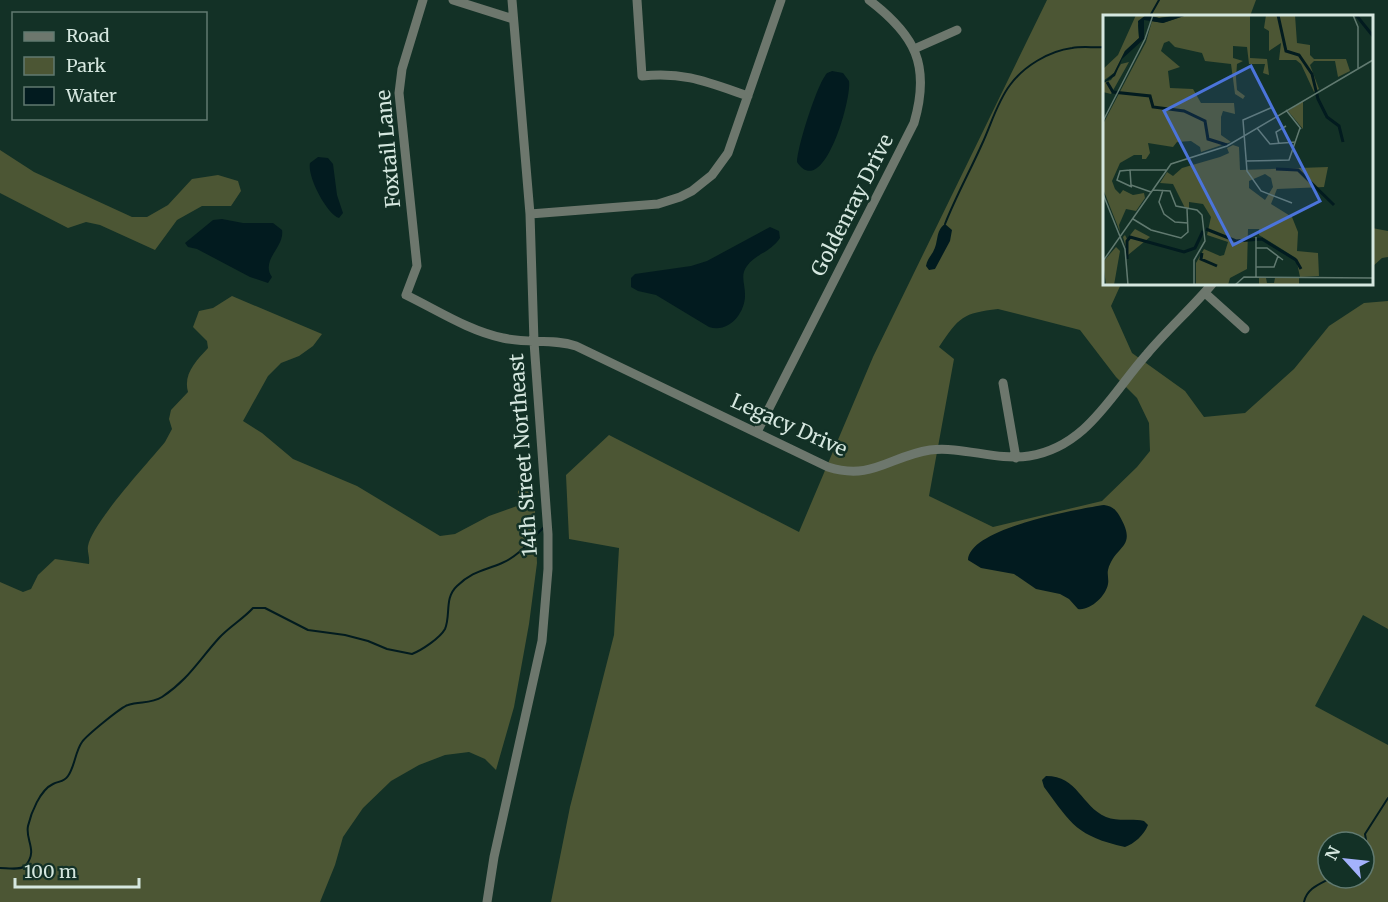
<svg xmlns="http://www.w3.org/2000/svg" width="1388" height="902" font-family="Merriweather,serif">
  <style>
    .green { fill: #4c5634; fill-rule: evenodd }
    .water { fill: #021b1f }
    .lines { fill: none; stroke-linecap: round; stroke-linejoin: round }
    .stream { stroke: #021b1f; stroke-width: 2 }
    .minor { stroke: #6d776d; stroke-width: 9 }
    .labels { text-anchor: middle; stroke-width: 5; stroke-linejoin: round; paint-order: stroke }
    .street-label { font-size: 20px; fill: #d5e7df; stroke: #133126 }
    .inset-river { fill: none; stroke: #021b1f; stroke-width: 3 }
    .inset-road { fill: none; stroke: #617a70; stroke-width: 1.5 }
    .view { fill: #4b74da; fill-opacity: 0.15; stroke: #4b74da; stroke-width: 3 }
    .inset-edge { fill: none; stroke: #d5e7df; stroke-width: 3 }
  </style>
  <rect width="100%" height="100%" fill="#133126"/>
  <!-- green -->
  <path class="green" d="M1047,0H1256L1250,16H1104V284H1121L1111,306L1132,353L1185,391L1204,417L1245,413L1294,369L1329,326L1364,303L1388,301V629L1363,615L1315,706L1388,745V902H551L570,807L614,635L619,548L569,539L566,475L609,435L799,532L873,357ZM998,309L1080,330L1116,377L1137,398L1149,423L1150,451L1137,467L1102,501L993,527L929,496L954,359L939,347C959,317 963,313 998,309ZM1328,842H1364V878H1328Z
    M0,150L34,172L132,217H147L168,205L192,179L218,175L238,181L241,191L231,206H202L177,220L155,250L100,225L86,222L68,228L0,193Z
    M1372,228L1388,231V257L1382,258L1372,267Z
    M232,296L322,334L313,346L299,356L281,363L268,376L243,421L262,433L293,459L357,486L440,536L455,534L489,516L517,506L518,491L523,487L534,488L537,563L529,624L514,707L496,770L485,759L469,752L445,755L419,765L391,781L363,808L343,837L335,865L320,902H0V582L23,592L31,589L38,575L55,559L89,564C90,557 87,552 88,546C92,523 148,463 165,442L172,429L169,419L171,410L188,392C183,374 196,361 208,348L207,341L193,327L199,311L213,308Z"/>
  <!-- water -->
  <path class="water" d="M832,71L843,73L849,81C852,99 823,201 797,162C797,148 816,88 825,76C827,72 828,73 832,71Z
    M318,157L328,158L333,164L337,195L343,213L339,218C326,213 307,176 310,163Z
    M222,219L243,223H273L282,230C285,247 260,260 272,277L268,283L250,277L197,249L188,247L185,243L213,220Z
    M945,224L952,230L950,241L935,269L929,270L926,266C927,260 930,257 933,252C939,242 935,231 945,224Z
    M770,227L779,231L780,238C770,253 755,254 747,266C740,275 745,284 745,294C746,312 729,334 709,327L656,295L638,291L631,287V278L635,274L691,266L707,261Z
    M1104,505C1112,506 1115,509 1119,515C1139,549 1115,544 1108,570C1107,575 1109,579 1108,584C1106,596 1090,611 1078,609L1069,599L1060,594L1036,589L1014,574L981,568L968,560C969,528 1078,509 1104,505Z
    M1046,776C1078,776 1081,806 1106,817C1118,822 1132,818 1144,821L1148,825C1144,835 1134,844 1125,847C1077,836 1072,825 1044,787L1042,780Z"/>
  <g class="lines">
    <!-- stream -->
    <path class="stream" d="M1150,16L1159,0
      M945,224C956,196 970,171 982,144C991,125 997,102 1010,85C1024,66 1049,51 1072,48C1083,46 1094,48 1104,47
      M1364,853L1367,846L1365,834L1388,798
      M0,868C7,868 21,871 26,865C38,850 25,840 28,826C31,813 40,790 53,784C59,781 64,782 68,776C75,766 75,752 82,742C86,736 121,707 128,705C140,701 151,704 162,697C188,680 199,660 219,638C229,627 243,619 253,608H265L308,630L345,635L368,641L387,649L412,654C422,650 440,638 445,629C451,615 444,598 457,586C473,571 483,571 502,563C519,556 530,541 543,528
      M1304,902C1307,888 1320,884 1331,878"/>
    <!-- minor -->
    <path class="minor" d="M423,0L402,69L399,93L417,266L406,295C437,310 469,331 503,338C528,344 552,338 576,346L828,467C872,481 890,456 930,450C963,446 996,461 1029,456C1087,447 1112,393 1147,354C1168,329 1192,308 1212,284
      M453,0L513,19
      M637,0L642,76C684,71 710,83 748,96
      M914,49L957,30
      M530,214L658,204L680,197L692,191L712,175L728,153L781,0
      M1205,293L1245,329
      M1003,383L1016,458
      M757,432L914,123C931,65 915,35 869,0
      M487,902L494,857L542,641L548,569V534L534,342L530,214L512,0"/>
  </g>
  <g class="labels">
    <!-- street labels -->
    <g class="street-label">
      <text transform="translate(388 149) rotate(-95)" y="7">Foxtail Lane</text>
      <text transform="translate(852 205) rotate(-63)" y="7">Goldenray Drive</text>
      <text transform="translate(789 425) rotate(24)" y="7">Legacy Drive</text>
      <text transform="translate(523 455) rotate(-94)" y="7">14th Street Northeast</text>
    </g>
  </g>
  <!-- overview -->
  <g transform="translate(1103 15)">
    <rect width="270" height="270" fill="#133126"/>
    <path d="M33,0H73L56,3L43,0L35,10L36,23L22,36L11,58L0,66V54L15,40ZM84,0H147V43L164,44L166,60L160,58L162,49H146L144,32L130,31V43L140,46L134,49L133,63L134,75L142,81L140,84L132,79L128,49L102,46L99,38L72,32L66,26L61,28L58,36L77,52L65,56L67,73L90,74L98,88H131L132,99L120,96L118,102V120L128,127L98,137L97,132L88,126L74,127L70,132L45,128L47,138L43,144H39V140H31L17,148L9,166L12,174L17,179L20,175L30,180L41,178L42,183L33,196L23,194L16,210L17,217L0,174V109L43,27L49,6L60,8ZM163,0H192L194,28L207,30V40L211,44H243L247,56L235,62L232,46H211L207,50L216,74L211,77L198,49L193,45H176L178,28L166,36V16L161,13ZM26,47L8,79L0,77V68L8,65L18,49ZM200,86V114L185,96ZM130,130L136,132L137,155L225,152L221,172L174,174L168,189L189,202L195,217L194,236L215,238L216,261L197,262L193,243L156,220V214H145L144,254L127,263L125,270H93V248L101,234L117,241L121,240L125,227L104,220L108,202L100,189L86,187V193H82L70,169L57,168L64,157L70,161L79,153L117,142L126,138L124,133ZM162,159L168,163L170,172L162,185L146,173V166ZM32,214L47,222L25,240L20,222L22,220L24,224ZM13,232L17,236L11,270H3L0,247ZM196,262V270H156V263H163L164,268H171L172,263Z" fill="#4c5634" fill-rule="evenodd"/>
    <path d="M43,0L56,3L84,0L60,8L41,5V24L19,44L12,61L0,68L11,58L22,36L36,23L35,6Z" fill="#021b1f"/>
    <path class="inset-river" d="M175,0L183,36L196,40L209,59L215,84L224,102L236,111L240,127M253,0L270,21M4,67L10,77L47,81L50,92L81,96L102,106L105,124L124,130M173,154L195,155L231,190M103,214L133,226L159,224L193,245L198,254M99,238L98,244L114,251M24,244V226L27,222L81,237L92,233L100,216"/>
    <path class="inset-road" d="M250,0L255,12V53M170,92L140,105L144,156L158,176L189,188M183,95L198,114M0,106L42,24L50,0M154,113L167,129L193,127M176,129L173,117L183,111M144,146L186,145L197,113M27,155L17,156L14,165L29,172M50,175L67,176L73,191L94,195L99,200L102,226L91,245V270M60,175L56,187L61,199L72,207L85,208M48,177L28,170L27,155H63M0,179L22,234L25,270M30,204L48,215L78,223L85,217L84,194M153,222V262M153,233H164L180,245M0,246L68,149L124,131L270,45M153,252H171L175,241M132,270L141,262L270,263"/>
    <path class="view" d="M148,51L217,186L130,230L61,96Z"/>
    <rect width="270" height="270" class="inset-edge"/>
  </g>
  <!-- legend -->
  <rect x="12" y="12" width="195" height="108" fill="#133126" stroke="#617a70" stroke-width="1.5"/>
  <rect x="24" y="32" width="30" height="9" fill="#6d776d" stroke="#617a70" stroke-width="1.5"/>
  <text x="66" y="42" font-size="18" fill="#d5e7df">Road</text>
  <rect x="24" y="57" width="30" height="18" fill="#4c5634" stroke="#617a70" stroke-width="1.5"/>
  <text x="66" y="72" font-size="18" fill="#d5e7df">Park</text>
  <rect x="24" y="87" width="30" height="18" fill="#021b1f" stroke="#617a70" stroke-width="1.5"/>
  <text x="66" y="102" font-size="18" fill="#d5e7df">Water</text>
  <!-- north arrow -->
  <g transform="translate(1346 860) rotate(297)"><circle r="28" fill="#133126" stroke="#617a70" stroke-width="1.5"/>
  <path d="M0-4.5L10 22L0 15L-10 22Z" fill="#a4b2fc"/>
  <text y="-9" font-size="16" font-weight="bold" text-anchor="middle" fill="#d5e7df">N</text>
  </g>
  <!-- scale -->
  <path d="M15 878v9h124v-9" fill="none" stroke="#d5e7df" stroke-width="3"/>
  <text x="24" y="878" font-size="18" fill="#d5e7df" stroke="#133126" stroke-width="4.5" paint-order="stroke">100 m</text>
</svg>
